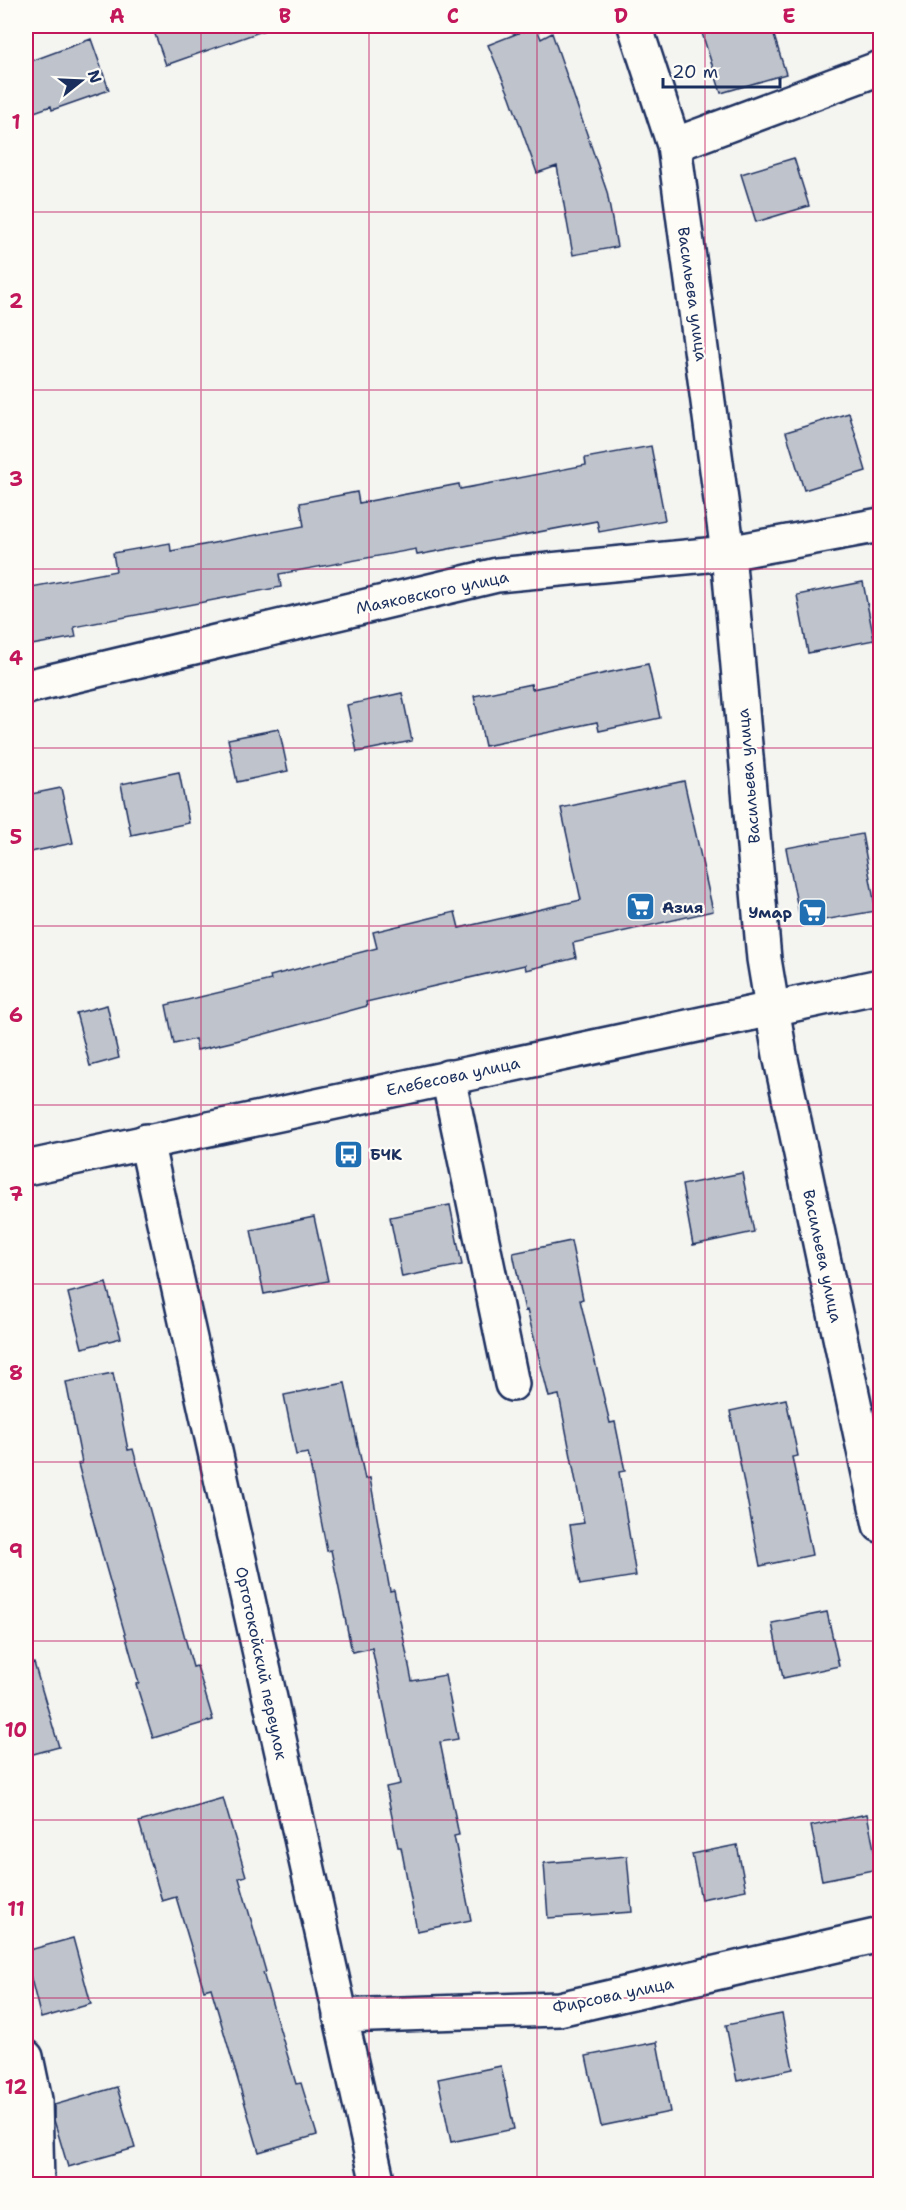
<svg xmlns="http://www.w3.org/2000/svg" width="906" height="2210" font-family="'Shantell Sans',sans-serif">
  <style>
    .building { fill: #bfc3cc; stroke: #1b2f5e; stroke-width: 1.5 }
    .lines { fill: none; stroke-linecap: round; stroke-linejoin: round }
    .street-casing { stroke: #1b2f5e; stroke-width: 38 }
    .primary-casing { stroke: #1b2f5e; stroke-width: 38 }
    .street { stroke: #fdfcf7; stroke-width: 33 }
    .primary { stroke: #fdfcf7; stroke-width: 33 }
    .grid { fill: none; stroke: #c2185b; stroke-width: 1.5; stroke-opacity: 0.55 }
    .labels { text-anchor: middle; stroke-width: 4.5; stroke-linejoin: round; paint-order: stroke }
    .street-label { font-size: 16px; fill: #1b2f5e; stroke: #fdfcf7 }
    .poi-label { font-size: 16px; font-weight: bold; fill: #1b2f5e; stroke: #fdfcf7; text-anchor: start }
    .neatline { fill: none; stroke: #c2185b; stroke-width: 2 }
    .grid-label { font-size: 20px; text-anchor: middle; font-weight: bold; fill: #c2185b }
  </style>
  <rect width="100%" height="100%" fill="#f4f4f1"/>
  <filter id="ink" filterUnits="userSpaceOnUse"><feTurbulence type="fractalNoise" baseFrequency=".0167" numOctaves="2"/><feDisplacementMap in="SourceGraphic" scale="12" xChannelSelector="R" yChannelSelector="G"/><feConvolveMatrix kernelMatrix="1 2 1 2 8 2 1 2 1" color-interpolation-filters="sRGB"/></filter>
  <g filter="url(#ink)">
    <!-- building -->
    <path class="building" d="M152,26H264L265,30L166,65Z
      M536,26L541,39L552,33L607,192L617,247L573,255L557,166L537,173L510,97L488,45Z
      M726,26H771L786,74L721,93L702,33Z
      M91,39L109,90L52,110L51,106L26,115V63Z
      M794,158L809,206L756,222L741,174Z
      M849,413L866,471L804,490L786,432Z
      M651,446L665,520L599,532L597,521L417,555L416,549L279,574L281,587L74,627L76,637L26,646V588L116,571L113,553L170,543L171,551L304,526L300,503L357,492L359,503L459,484L460,489L586,465L585,458Z
      M863,582L874,640L808,653L797,595Z
      M648,664L660,718L599,731L597,722L485,746L474,696L531,684L532,689Z
      M402,693L412,741L357,752L347,705Z
      M279,729L288,771L237,782L228,739Z
      M179,772L189,823L131,835L121,784Z
      M684,781L713,911L573,943L576,958L526,970L525,965L366,1002L367,1006L261,1035L197,1050L195,1039L174,1044L166,1005L271,980L270,976L377,948L373,932L455,912L459,928L581,900L561,808Z
      M61,788L73,843L26,853V795Z
      M862,834L876,911L801,924L786,848Z
      M107,1005L119,1058L90,1066L76,1013Z
      M742,1173L754,1232L693,1245L682,1185Z
      M450,1205L462,1265L402,1277L390,1217Z
      M314,1217L328,1281L264,1294L251,1230Z
      M571,1241L583,1299L580,1300L610,1423L615,1422L625,1471L619,1472L636,1576L580,1585L570,1525L584,1523L559,1395L549,1397L527,1310L525,1311L513,1253Z
      M106,1283L121,1338L82,1348L68,1293Z
      M113,1373L128,1450L133,1449L193,1667L197,1666L213,1720L153,1738L136,1684L139,1683L103,1557L78,1464L82,1463L66,1382Z
      M345,1383L365,1479L370,1478L390,1591L394,1590L412,1681L445,1675L458,1739L440,1742L459,1835L454,1836L471,1920L417,1931L401,1847H398L386,1787L400,1784L372,1648L352,1652L331,1550L327,1551L308,1453L296,1455L284,1395Z
      M786,1399L798,1456L792,1457L812,1555L760,1566L730,1411Z
      M827,1612L839,1666L783,1678L772,1623Z
      M34,1663L59,1747L26,1756V1664Z
      M223,1798L246,1876L239,1878L266,1972L263,1973L296,2084L301,2083L317,2135L259,2152L211,1988L204,1990L176,1897L162,1901L139,1822Z
      M867,1814L878,1869L822,1880L811,1826Z
      M737,1845L746,1890L701,1899L692,1854Z
      M627,1856L632,1912L548,1918L544,1863Z
      M73,1938L91,2004L41,2018L26,1959V1951Z
      M782,2014L793,2069L737,2081L726,2025Z
      M657,2042L670,2112L601,2126L586,2056Z
      M501,2066L514,2129L451,2142L438,2079Z
      M117,2087L135,2148L68,2167L54,2120V2105Z"/>
    <g class="lines">
      <defs>
        <path id="street" d="M635,26L674,145L728,553L764,959L780,1055L880,1525
          M674,145L880,68
          M26,687L497,575L728,553L880,525
          M448,1077L512,1384
          M146,1141L378,2184
          M340,2016L559,2009L880,1935
          M26,2057L35,2100L37,2184"/>
        <path id="primary" d="M26,1168L880,986"/>
      </defs>
      <!-- street casing -->
      <use href="#street" class="street-casing"/>
      <!-- primary casing -->
      <use href="#primary" class="primary-casing"/>
      <!-- street -->
      <use href="#street" class="street"/>
      <!-- primary -->
      <use href="#primary" class="primary"/>
    </g>
  </g>
  <!-- grid -->
  <path class="grid" d="M201,26V2184M369,26V2184M537,26V2184M705,26V2184M26,212H880M26,390H880M26,569H880M26,748H880M26,926H880M26,1105H880M26,1284H880M26,1462H880M26,1641H880M26,1820H880M26,1998H880"/>
  <!-- icons -->
  <defs>
    <symbol id="supermarket-square" viewBox="-11 -11 22 22"><rect x="-9" y="-9" width="18" height="18" rx="4" fill="#1f6fb2" stroke="#fdfcf7"/><path d="M-6-5.5h2.5l.6 2H6L4.5 2H-2.5L-4.4-4H-6ZM-1.5 3.2a1.3 1.3 0 1 0 .1 0ZM3 3.2a1.3 1.3 0 1 0 .1 0Z" fill="#fff"/></symbol>
    <symbol id="bus-square" viewBox="-11 -11 22 22"><rect x="-9" y="-9" width="18" height="18" rx="4" fill="#1f6fb2" stroke="#fdfcf7"/><path d="M-5-6H5V4H4V6H2V4H-2V6H-4V4H-5ZM-3.5-4V0h7V-4ZM-3.5 1.2v1.5H-2V1.2ZM2 1.2v1.5H3.5V1.2Z" fill="#fff"/></symbol>
  </defs>
  <g fill-rule="evenodd">
    <use href="#supermarket-square" x="624" y="890" width="33" height="33"/>
    <use href="#supermarket-square" x="796" y="896" width="33" height="33"/>
    <use href="#bus-square" x="332" y="1138" width="33" height="33"/>
  </g>
  <g class="labels">
    <!-- street labels -->
    <g class="street-label">
      <text transform="translate(693 294) rotate(82)" y="6">Васильева улица</text>
      <text transform="translate(432 592) rotate(-12)" y="6">Маяковского улица</text>
      <text transform="translate(748 776) rotate(-95)" y="6">Васильева улица</text>
      <text transform="translate(453 1076) rotate(-12)" y="6">Елебесова улица</text>
      <text transform="translate(823 1256) rotate(78)" y="6">Васильева улица</text>
      <text transform="translate(262 1663) rotate(78)" y="6">Ортотокойский переулок</text>
      <text transform="translate(613 1995) rotate(-12)" y="6">Фирсова улица</text>
    </g>
    <!-- poi labels -->
    <g class="poi-label">
      <text x="662" y="913">Азия</text>
      <text x="792" y="918" text-anchor="end">Умар</text>
      <text x="370" y="1160">БЧК</text>
    </g>
  </g>
  <!-- margin -->
  <rect width="906" height="2210" fill="none" stroke="#fdfcf7" stroke-width="66"/>
  <!-- north arrow -->
  <g transform="translate(81 81) rotate(72)" stroke="#fdfcf7" stroke-width="4.5" paint-order="stroke">
  <path d="M0-4.5L10 22L0 15L-10 22Z" fill="#1b2f5e"/>
  <text y="-9" font-size="16" font-weight="bold" text-anchor="middle" fill="#1b2f5e">N</text>
  </g>
  <!-- scale -->
  <path d="M663 78v9h117v-9" fill="none" stroke="#1b2f5e" stroke-width="3"/>
  <text x="672" y="78" font-size="18" fill="#1b2f5e" stroke="#fdfcf7" stroke-width="4.5" paint-order="stroke">20 m</text>
  <rect x="33" y="33" width="840" height="2144" class="neatline"/>
  <g class="grid-label">
    <text x="117" y="23">A</text>
    <text x="285" y="23">B</text>
    <text x="453" y="23">C</text>
    <text x="621" y="23">D</text>
    <text x="789" y="23">E</text>
    <text x="16" y="129">1</text>
    <text x="16" y="308">2</text>
    <text x="16" y="486">3</text>
    <text x="16" y="665">4</text>
    <text x="16" y="844">5</text>
    <text x="16" y="1022">6</text>
    <text x="16" y="1201">7</text>
    <text x="16" y="1380">8</text>
    <text x="16" y="1558">9</text>
    <text x="16" y="1737">10</text>
    <text x="16" y="1916">11</text>
    <text x="16" y="2094">12</text>
  </g>
</svg>
